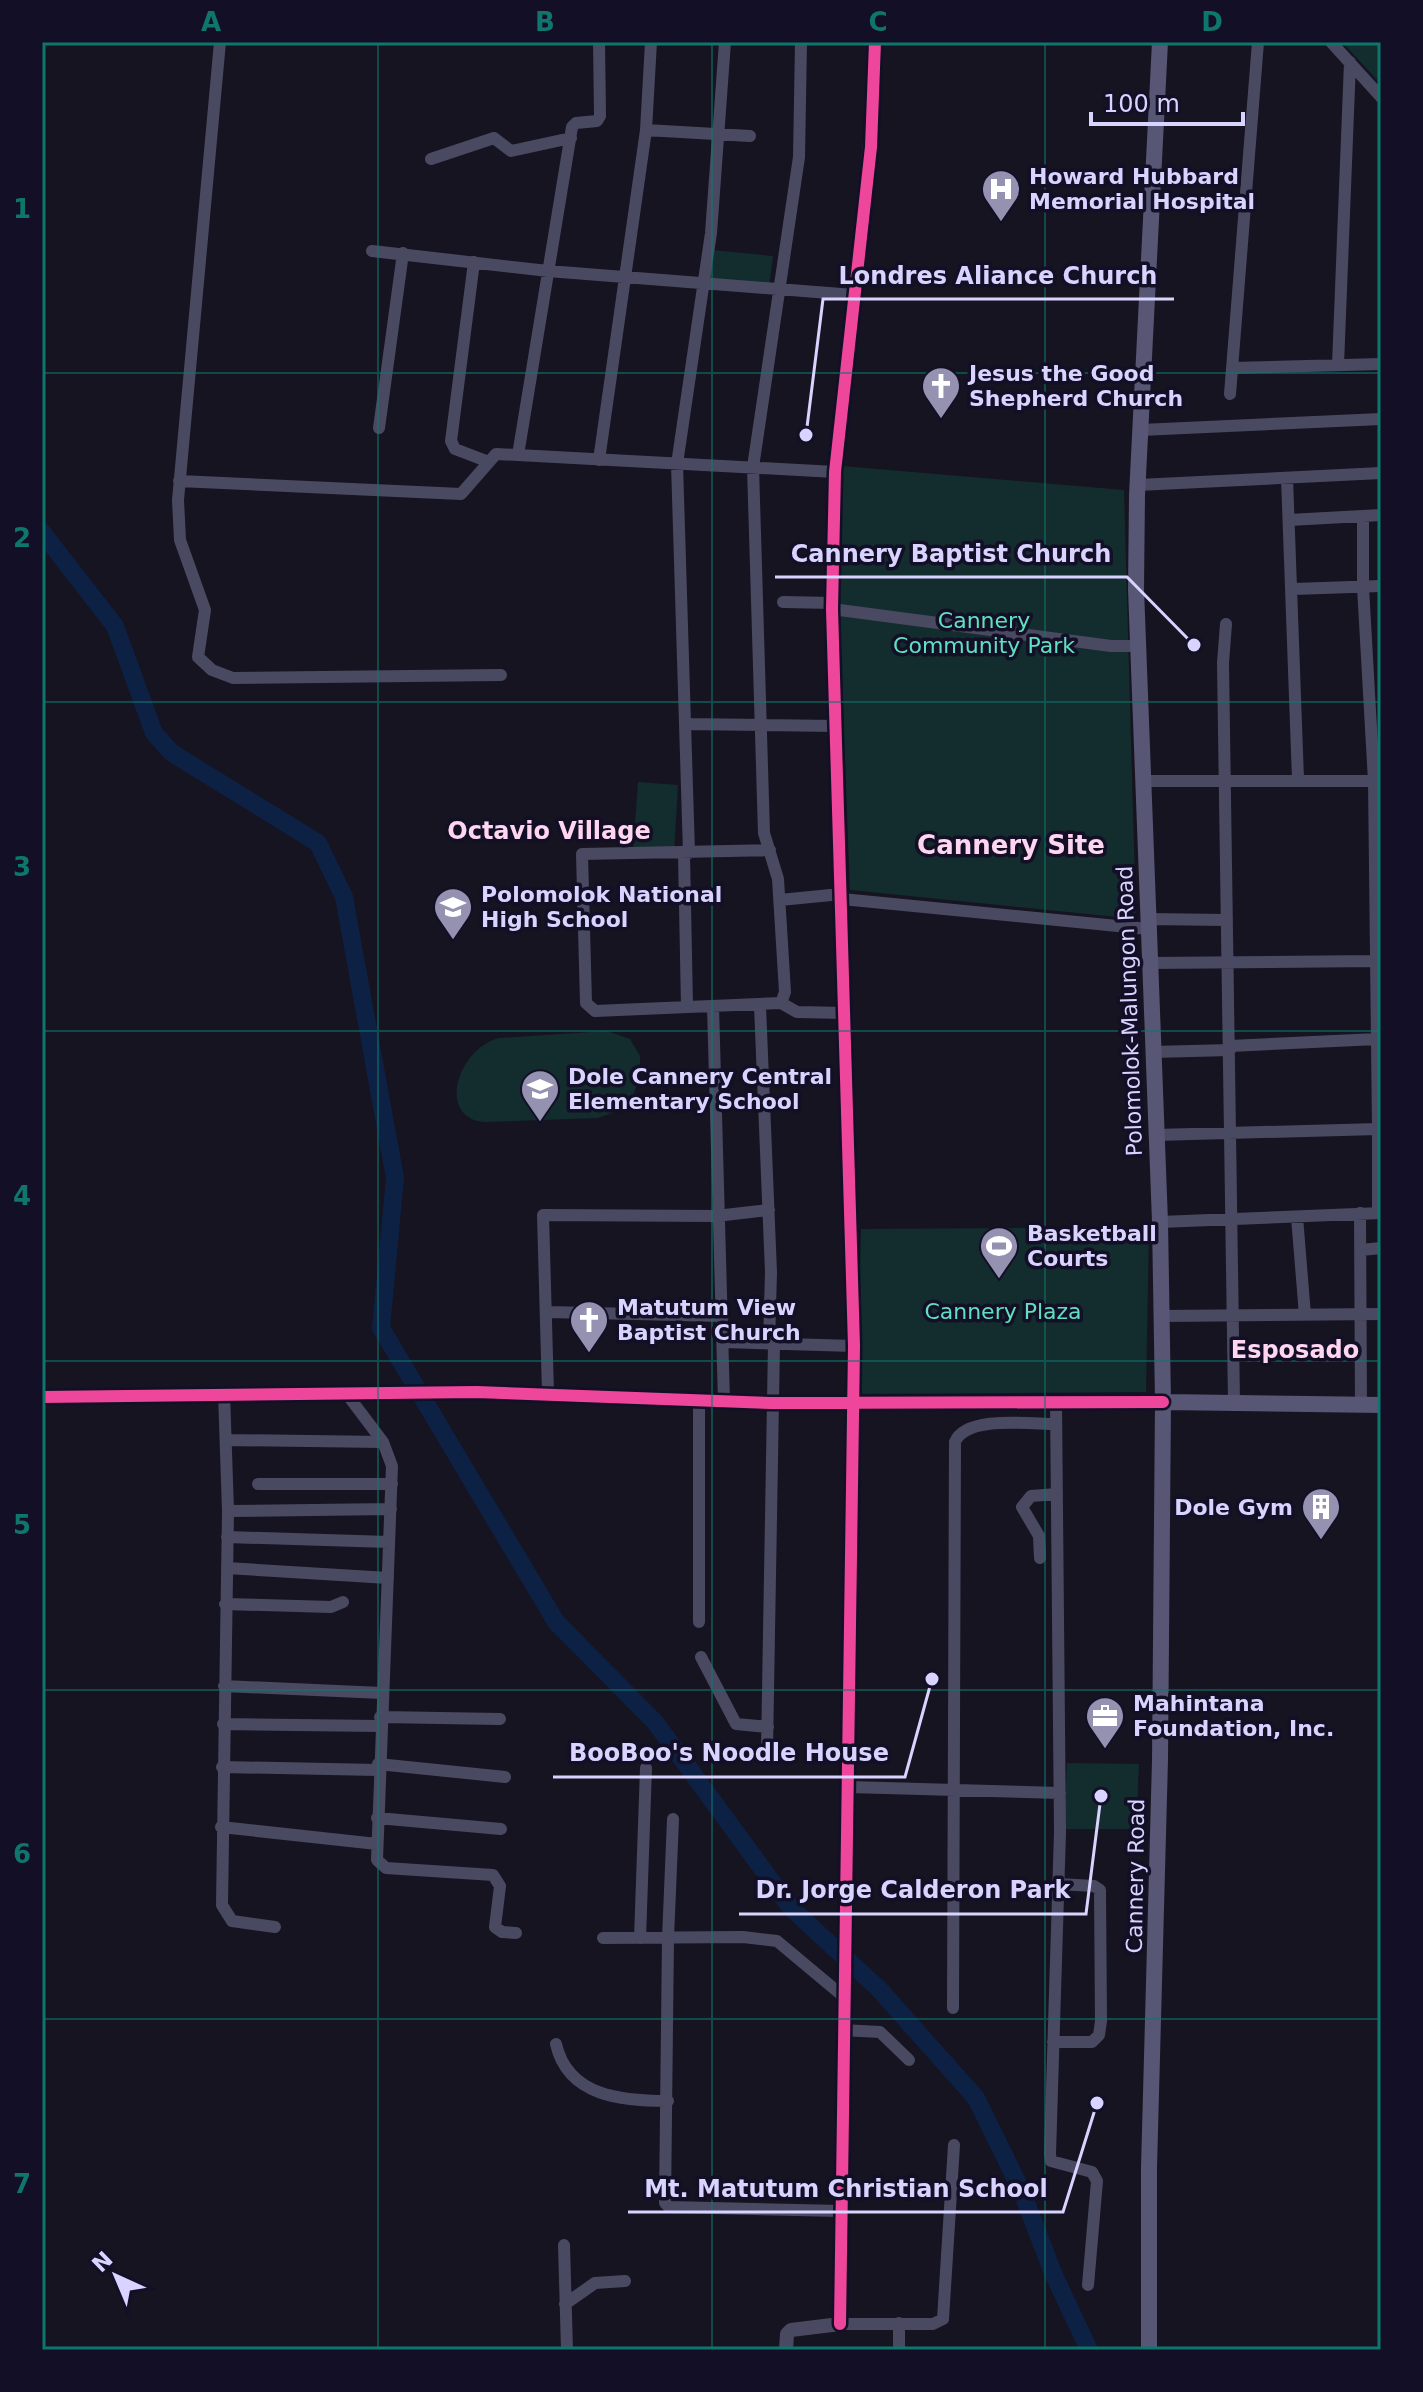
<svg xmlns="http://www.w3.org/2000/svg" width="1423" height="2392" font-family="'DejaVu Sans',sans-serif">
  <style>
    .green { fill: #132c2d }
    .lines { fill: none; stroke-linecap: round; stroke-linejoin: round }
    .river { stroke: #0d2144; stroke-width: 18 }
    .minor { stroke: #4a4962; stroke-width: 12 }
    .tertiary { stroke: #4a4962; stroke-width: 14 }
    .secondary { stroke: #575674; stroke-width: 16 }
    .cycleway-casing { stroke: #130f26; stroke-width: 17 }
    .cycleway { stroke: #ed469a; stroke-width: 12 }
    .grid { fill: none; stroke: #0f766e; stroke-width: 2; stroke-opacity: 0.55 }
    .labels { text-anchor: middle; stroke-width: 7; stroke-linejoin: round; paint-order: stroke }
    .poi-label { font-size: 22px; font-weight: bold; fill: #d9d4ff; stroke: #130f26; text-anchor: start }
    .park-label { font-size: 22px; fill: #5fe0c0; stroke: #130f26 }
    .street-label { font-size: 22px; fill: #d9d4ff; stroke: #130f26 }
    .neighbourhood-label { font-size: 24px; font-weight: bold; fill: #ffd6f0; stroke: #130f26 }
    .quarter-label { font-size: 26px; font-weight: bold; fill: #ffd6f0; stroke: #130f26 }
    .leader { fill: none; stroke: #d9d4ff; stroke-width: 3 }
    .callout-dot { fill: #d9d4ff; stroke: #130f26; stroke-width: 3 }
    .callout-label { font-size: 24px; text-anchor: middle; font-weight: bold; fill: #d9d4ff; stroke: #130f26; stroke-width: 7; stroke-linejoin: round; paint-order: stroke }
    .neatline { fill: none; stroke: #0f766e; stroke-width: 3 }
    .grid-label { font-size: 26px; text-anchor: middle; font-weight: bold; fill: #0f766e }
  </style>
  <rect width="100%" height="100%" fill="#161421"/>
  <!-- green -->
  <path class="green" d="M1342,42H1381V84Z
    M712,250L773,256L769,287L708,279Z
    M842,466L1124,490L1136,919L850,890L839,604Z
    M638,782L678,785L674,853L633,852Z
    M607,1031L630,1039L640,1056V1075L632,1099L620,1110L598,1118L486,1122C437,1120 455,1050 499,1038Z
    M1149,1227L1146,1392L857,1394L861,1229Z
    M1067,1763L1139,1764L1136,1829H1064Z"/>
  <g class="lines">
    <!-- river -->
    <path class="river" d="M42,532L115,626L154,733L172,753L318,843L344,897L395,1178L381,1328L556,1622L655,1722L791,1908L879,1989L976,2098L1022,2192L1053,2273L1089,2350"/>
    <!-- minor -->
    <path class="minor" d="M220,42L178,500L180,540L205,610L198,657L212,670L233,678L501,675
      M599,42L600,116L597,121L576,123L572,127L518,455L835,472
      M1331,42L1381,97
      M646,130L750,136
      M431,159L494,138L511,151L571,138
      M372,251L548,271L854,295
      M474,262L451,441L455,449L489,462
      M1338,365L1350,62
      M1232,368L1381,364
      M1230,394L1258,42
      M379,428L403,253
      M1141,430L1381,419
      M599,460L646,130L651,42
      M1287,478L1298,779
      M179,481L461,494L496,454L518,455
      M1138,485L1381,473
      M1289,520L1381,515
      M1293,589L1381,586
      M783,602L833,603
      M832,609L1111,646H1137
      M1226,624L1223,663L1234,1402
      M686,724L836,726
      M1142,781H1379
      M770,850L582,854L586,1003L595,1011L781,1003
      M689,853L677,464L711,233L725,42
      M684,854L687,1007
      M842,899L1148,929
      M780,900L841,894
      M1148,919L1227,920
      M1149,963L1375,961
      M781,1003L785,992L778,879L764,833L753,467L799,157L801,42
      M781,1003L797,1012L845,1013
      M713,1006L724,1402
      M760,1006L771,1272L769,1343
      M1230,1046L1377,1039
      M1153,1052L1230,1050
      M1156,1135L1378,1129L1374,781L1363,587V516
      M1360,1213L1361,1405
      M1378,1213V1129
      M1297,1217L1305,1315
      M1160,1222L1381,1213
      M1361,1250L1381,1248
      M547,1312L723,1316
      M1162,1316L1381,1314
      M724,1342L854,1346
      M224,1393L228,1511L222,1905L232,1921L275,1927
      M346,1393L383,1442L392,1466L377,1860L386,1868L493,1875L500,1886L495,1927L502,1932L516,1933
      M548,1393L543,1215L716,1216L769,1210
      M699,1402V1622
      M853,1403C856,1138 833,873 832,609C832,418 868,232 875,42
      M1056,1403L1060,1832L1050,2154L1051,2161L1092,2172L1097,2181L1088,2285
      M226,1440L383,1442
      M258,1484H392
      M228,1511L391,1509
      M227,1537L389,1542
      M1040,1558L1039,1536L1022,1507L1031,1496L1057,1494
      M227,1568L388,1578
      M225,1604L331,1607L343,1602
      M701,1657L736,1724L768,1727
      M224,1686L382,1693
      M380,1717L500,1719
      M223,1724L380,1726
      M767,1749L774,1343
      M378,1764L505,1777
      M222,1767L378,1770
      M849,1787L1060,1793
      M377,1818L501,1829
      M673,1819L668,1938L665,2203L669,2207L841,2211
      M221,1827L377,1844
      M603,1938L743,1937L777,1941L844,1997
      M640,1938L646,1768
      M953,2008L955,1442C966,1415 1031,1424 1056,1424
      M842,2030L880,2032L909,2060
      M1053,2042H1092L1099,2035L1101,2021L1100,1890L1094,1886L1058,1884
      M556,2044C568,2097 623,2101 668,2101
      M564,2245L567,2350
      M565,2304L595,2283L625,2281
      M899,2323V2350
      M840,2324H933L943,2319L954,2145"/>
    <!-- tertiary -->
    <path class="tertiary" d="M42,1397L477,1392L771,1403L1163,1402
      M786,2350L787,2334L791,2330L840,2324L853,1403"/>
    <!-- secondary -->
    <path class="secondary" d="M1163,1402L1381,1405
      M1149,2350V2168L1160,1760L1163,1402L1160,1222L1136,589L1137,495L1160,42"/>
    <defs>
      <path id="cycleway" d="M42,1397L477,1392L771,1403L1163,1402
        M840,2324L854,1346L832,609L835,472L871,147L875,42"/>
    </defs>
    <!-- cycleway casing -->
    <use href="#cycleway" class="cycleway-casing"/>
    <!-- cycleway -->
    <use href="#cycleway" class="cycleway"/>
  </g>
  <!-- grid -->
  <path class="grid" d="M378,42V2350M712,42V2350M1045,42V2350M42,373H1381M42,702H1381M42,1031H1381M42,1361H1381M42,1690H1381M42,2019H1381"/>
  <!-- icons -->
  <defs>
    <symbol id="hospital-pin" viewBox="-11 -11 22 30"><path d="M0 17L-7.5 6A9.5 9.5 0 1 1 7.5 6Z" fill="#9591b1" stroke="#130f26"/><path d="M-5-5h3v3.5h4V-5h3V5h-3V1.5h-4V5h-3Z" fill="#fff"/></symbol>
    <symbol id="church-pin" viewBox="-11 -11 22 30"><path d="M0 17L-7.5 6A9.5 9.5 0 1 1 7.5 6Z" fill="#9591b1" stroke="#130f26"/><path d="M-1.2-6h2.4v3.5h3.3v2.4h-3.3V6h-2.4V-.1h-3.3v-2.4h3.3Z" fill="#fff"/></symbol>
    <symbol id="school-pin" viewBox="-11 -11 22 30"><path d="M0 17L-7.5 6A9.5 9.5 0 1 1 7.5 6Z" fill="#9591b1" stroke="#130f26"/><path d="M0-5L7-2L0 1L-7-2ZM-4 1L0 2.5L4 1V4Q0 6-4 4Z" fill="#fff"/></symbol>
    <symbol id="stadium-pin" viewBox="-11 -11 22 30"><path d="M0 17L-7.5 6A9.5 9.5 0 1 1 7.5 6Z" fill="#9591b1" stroke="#130f26"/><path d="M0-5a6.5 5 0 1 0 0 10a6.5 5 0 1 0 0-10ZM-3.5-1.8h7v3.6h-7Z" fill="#fff"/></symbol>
    <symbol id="building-pin" viewBox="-11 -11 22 30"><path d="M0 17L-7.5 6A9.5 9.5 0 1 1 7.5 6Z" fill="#9591b1" stroke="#130f26"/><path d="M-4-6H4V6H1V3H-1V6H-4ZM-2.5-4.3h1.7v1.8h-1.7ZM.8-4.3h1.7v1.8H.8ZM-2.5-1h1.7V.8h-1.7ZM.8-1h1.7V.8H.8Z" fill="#fff"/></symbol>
    <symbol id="office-pin" viewBox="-11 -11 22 30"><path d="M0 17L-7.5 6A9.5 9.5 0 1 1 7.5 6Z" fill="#9591b1" stroke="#130f26"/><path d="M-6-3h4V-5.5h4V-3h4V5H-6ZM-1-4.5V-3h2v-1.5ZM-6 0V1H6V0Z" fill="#fff"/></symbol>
  </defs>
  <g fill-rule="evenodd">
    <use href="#hospital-pin" x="979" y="167" width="44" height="60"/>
    <use href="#church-pin" x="919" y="364" width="44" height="60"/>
    <use href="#school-pin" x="431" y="885" width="44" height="60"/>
    <use href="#school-pin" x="518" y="1067" width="44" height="60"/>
    <use href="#stadium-pin" x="977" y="1224" width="44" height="60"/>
    <use href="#church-pin" x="567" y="1298" width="44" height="60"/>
    <use href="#building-pin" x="1299" y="1485" width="44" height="60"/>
    <use href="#office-pin" x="1083" y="1694" width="44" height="60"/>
  </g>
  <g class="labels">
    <!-- poi labels -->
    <g class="poi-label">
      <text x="1029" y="184">Howard Hubbard<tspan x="1029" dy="25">Memorial Hospital</tspan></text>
      <text x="969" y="381">Jesus the Good<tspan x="969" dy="25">Shepherd Church</tspan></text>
      <text x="481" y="902">Polomolok National<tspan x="481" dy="25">High School</tspan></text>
      <text x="568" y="1084">Dole Cannery Central<tspan x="568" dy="25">Elementary School</tspan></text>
      <text x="1027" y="1241">Basketball<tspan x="1027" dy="25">Courts</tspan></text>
      <text x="617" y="1315">Matutum View<tspan x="617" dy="25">Baptist Church</tspan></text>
      <text x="1293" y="1515" text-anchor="end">Dole Gym</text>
      <text x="1133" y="1711">Mahintana<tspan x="1133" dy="25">Foundation, Inc.</tspan></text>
    </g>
    <!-- park labels -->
    <g class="park-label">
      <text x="984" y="628">Cannery<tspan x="984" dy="25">Community Park</tspan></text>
      <text x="1003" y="1319">Cannery Plaza</text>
    </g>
    <!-- street labels -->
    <g class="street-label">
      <text transform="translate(1129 1011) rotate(-92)" y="8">Polomolok-Malungon Road</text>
      <text transform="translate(1135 1876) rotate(-89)" y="8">Cannery Road</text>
    </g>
    <!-- neighbourhood labels -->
    <g class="neighbourhood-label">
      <text x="549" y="839">Octavio Village</text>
      <text x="1295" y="1358">Esposado</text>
    </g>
    <!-- quarter labels -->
    <g class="quarter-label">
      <text x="1011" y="854">Cannery Site</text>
    </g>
  </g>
  <!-- callouts -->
  <path class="leader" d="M806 435L823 299H1174M1194 645L1127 577H775M932 1679L905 1777H553M1101 1796L1086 1914H739M1097 2103L1063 2212H628"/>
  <g class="callout-dot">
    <circle cx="806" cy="435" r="8"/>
    <circle cx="1194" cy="645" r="8"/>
    <circle cx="932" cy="1679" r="8"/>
    <circle cx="1101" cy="1796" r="8"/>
    <circle cx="1097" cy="2103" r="8"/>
  </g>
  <g class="callout-label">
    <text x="998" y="284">Londres Aliance Church</text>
    <text x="951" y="562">Cannery Baptist Church</text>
    <text x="729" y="1761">BooBoo's Noodle House</text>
    <text x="913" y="1898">Dr. Jorge Calderon Park</text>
    <text x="846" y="2197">Mt. Matutum Christian School</text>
  </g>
  <!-- border -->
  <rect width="1423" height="2392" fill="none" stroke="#130f26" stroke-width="88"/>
  <!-- north arrow -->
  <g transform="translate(116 2276) rotate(316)" stroke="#130f26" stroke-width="6" paint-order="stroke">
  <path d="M0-6L14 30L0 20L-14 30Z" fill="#d9d4ff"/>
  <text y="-12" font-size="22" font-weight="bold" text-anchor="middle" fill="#d9d4ff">N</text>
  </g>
  <!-- scale -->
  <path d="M1091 112v12h152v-12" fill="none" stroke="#d9d4ff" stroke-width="4"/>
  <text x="1103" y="112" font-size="24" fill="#d9d4ff" stroke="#130f26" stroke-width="6" paint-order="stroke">100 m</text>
  <rect x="44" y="44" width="1335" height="2304" class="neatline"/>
  <g class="grid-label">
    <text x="211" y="31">A</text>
    <text x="545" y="31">B</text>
    <text x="878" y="31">C</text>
    <text x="1212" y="31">D</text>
    <text x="22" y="218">1</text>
    <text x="22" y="547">2</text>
    <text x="22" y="876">3</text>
    <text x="22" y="1205">4</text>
    <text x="22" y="1534">5</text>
    <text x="22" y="1863">6</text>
    <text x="22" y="2193">7</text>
  </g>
</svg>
